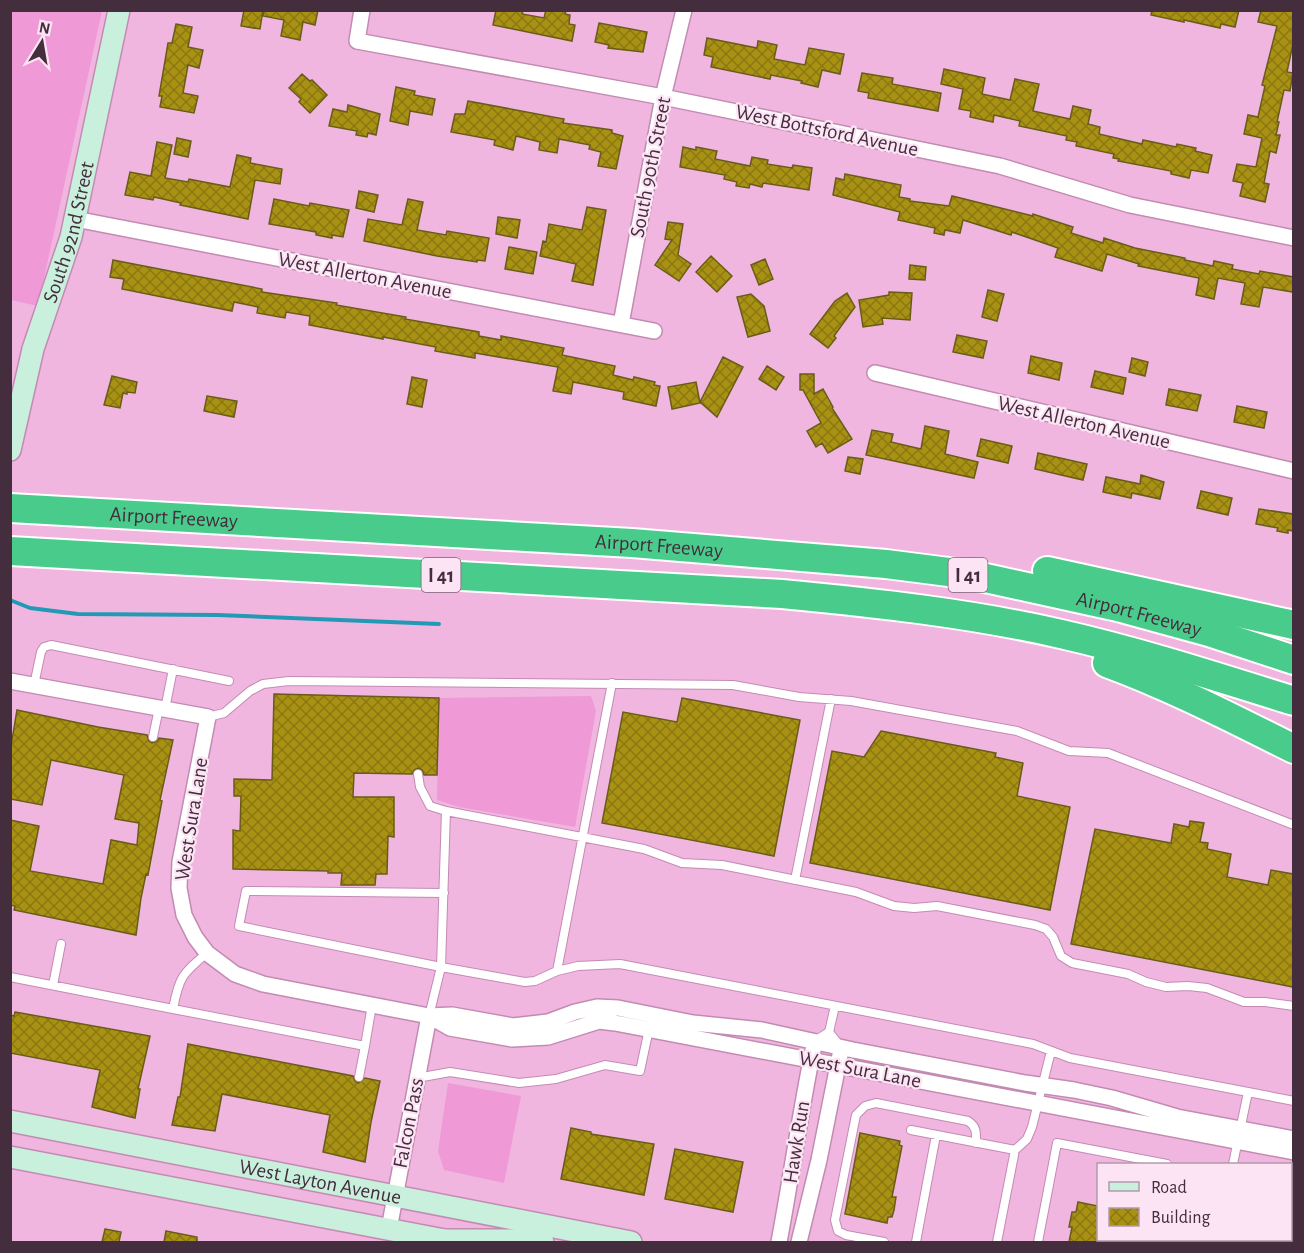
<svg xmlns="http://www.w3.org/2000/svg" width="1304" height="1253" font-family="'Alegreya Sans',sans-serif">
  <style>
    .grass { fill: #ef99d7 }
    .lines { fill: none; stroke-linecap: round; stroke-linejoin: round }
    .stream { stroke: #239ab5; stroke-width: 4 }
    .building { fill: url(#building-cross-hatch); stroke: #695c19; stroke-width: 1.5 }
    .lane-casing { stroke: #c38bb2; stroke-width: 10 }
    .street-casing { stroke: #c38bb2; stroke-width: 18 }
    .secondary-casing { stroke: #c38bb2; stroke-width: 24 }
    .highway-casing { stroke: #fff; stroke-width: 32 }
    .lane { stroke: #fff; stroke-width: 8 }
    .street { stroke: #fff; stroke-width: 15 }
    .secondary { stroke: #c8f0dc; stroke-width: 21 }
    .highway { stroke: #49cc8b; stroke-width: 28 }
    .labels { text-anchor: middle; stroke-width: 4.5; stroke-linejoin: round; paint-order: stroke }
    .shield { fill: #fce4f4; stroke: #7b6474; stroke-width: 1.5 }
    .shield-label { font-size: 20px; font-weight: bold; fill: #442d3d }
    .street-label { font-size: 21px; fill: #442d3d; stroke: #fce4f4 }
  </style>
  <defs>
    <pattern id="building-cross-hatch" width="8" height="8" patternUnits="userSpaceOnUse" patternTransform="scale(1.5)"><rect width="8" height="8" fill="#a99213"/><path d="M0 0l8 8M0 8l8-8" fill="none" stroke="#8b7813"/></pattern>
  </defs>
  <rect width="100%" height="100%" fill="#f1b6df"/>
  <!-- grass -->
  <path class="grass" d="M10,11H102L38,306L11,300Z
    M591,696L596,711L575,827L459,807L437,800L439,698Z
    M448,1083L521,1096L504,1183L444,1170L438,1151Z"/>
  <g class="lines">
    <!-- stream -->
    <path class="stream" d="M10,600L30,608L78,614L218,615L439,624"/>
  </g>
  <!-- building -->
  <path class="building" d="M244,10H263L260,29L241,26Z
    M264,10H318L315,25L303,22L300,40L281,36L284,20L263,16Z
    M496,10H523L522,14L544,18L546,10H566L565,14L570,15L569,24L575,25L572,41L493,25Z
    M1152,10H1239L1235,27L1221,24L1220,28L1184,20V22L1151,15Z
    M1261,10H1293V44L1287,72L1293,73L1290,91L1284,90L1277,122H1279L1276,135H1280L1276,153L1270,151L1264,183L1269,184L1265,202L1240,196L1243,183L1233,181L1237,164L1256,167L1262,138L1244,134L1248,115L1258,117L1265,86L1262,85L1277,26L1258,22Z
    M599,23L647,32L643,52L608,48L609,45L595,42Z
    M176,24L192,27L188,47L203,50L199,68L188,65L183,93L198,96L194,113L160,107L162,96H159L165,61L168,43H172Z
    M707,38L757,48L758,41L777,45L774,59L805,65L809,48L844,54L840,74L822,70L818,87L801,83L802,81L771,75L770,79L711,67L713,57L704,55Z
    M944,69L985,78L982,94L1010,100L1015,79L1039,84L1033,111L1070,119L1073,106L1091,110L1088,124L1100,127L1099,134L1142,144L1143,140L1176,147L1177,144L1196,148L1195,151L1212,155L1208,173L1191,170L1189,178L1171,174V171L1118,161L1119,159L1113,158L1114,154L1076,146L1077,142L1066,140L1067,136L1019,126L1020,121L994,115L993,122L970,117L971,111L959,109L963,89L941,84Z
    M862,73L893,78L892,84L941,93L938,111L868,98L869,93L858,91Z
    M302,74L310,81L312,80L327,95L310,113L299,102L301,99L289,88Z
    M396,87L415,91L414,95L435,99L432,115L410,111L408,125L390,121Z
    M468,101L564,119L563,123L612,130V133L623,136L616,169L598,166L601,152L589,149L590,145L559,139L557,153L539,150L540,142L516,136L513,150L494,145L495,140L451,132L455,114H465Z
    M348,105L380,114L376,135L368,133L367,137L356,135L357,131L329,126L333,109L347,112Z
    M177,138L191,141L188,157L174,154Z
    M157,142L172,145L165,178L188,182L189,179L230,187L237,155L251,158L250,163L282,169L280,184L255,180L248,219L180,205L181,203L154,197L153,200L125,195L130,172L151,176Z
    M683,147L696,150V147L717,151L715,159L750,166L752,157L768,160L767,164L792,168L793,165L812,168L809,190L763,183L762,187L750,184L749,188L736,186L737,182L724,179L725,175L680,167Z
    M845,174L901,185L899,197L910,199V201L949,206L952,196L1033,216V214L1073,227L1071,233L1103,243L1104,238L1135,248L1185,258V260L1213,266L1214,261L1233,265L1232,269L1259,274L1260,271L1293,277V292L1263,287L1259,307L1241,304L1245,283L1218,278L1214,299L1196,295L1199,278L1138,266L1139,264L1107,254L1102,271L1055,257L1058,248L1012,232L1011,235L963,220L960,233L945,230L944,235L934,233L935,228L898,220L900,212L833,195L836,178L844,180Z
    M359,191L378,195L374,212L356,208Z
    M274,199L309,206L310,203L349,210L343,237L332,235V238L316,235V232L269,224Z
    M408,199L423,202L417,230L446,235L447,231L489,238L485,261L477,260V262L437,256L364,241L368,219L402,225Z
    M587,207L606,210L593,285L572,281L576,264L540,256L543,241L546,242L549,224L582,230Z
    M498,217L520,220L517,238L496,234Z
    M668,222L683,224L678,255L691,264L679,281L655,265L672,240L665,239Z
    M509,247L537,252L533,274L505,269Z
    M711,256L732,276L717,292L696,272Z
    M765,259L773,279L759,285L751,265Z
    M113,260L262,289V292L337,303L336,305L406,317L405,319L479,332V336L501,340V336L564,348L562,355L615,366L613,375L633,380L634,377L655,382L654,385L660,386L656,406L623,399L624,392L573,382L571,394L553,391L558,367L475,353V358L435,351L436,347L383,337V339L309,325L310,316L286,312L285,318L257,313L258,307L234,302L232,311L122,289L124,279L110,277Z
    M910,265L926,267L925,280L909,279Z
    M988,290L1004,294L997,321L982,317Z
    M889,292L912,293L910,320L882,318L883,324L863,327L859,300L889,295Z
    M847,293L855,307L834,336L836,338L828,348L810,334L835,301Z
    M751,294L764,306L770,331L748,337L737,297Z
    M957,335L987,341L983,358L953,352Z
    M1031,356L1062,363L1059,380L1028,373Z
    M723,357L743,367L717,417L700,402Z
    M1132,358L1148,362L1145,376L1129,372Z
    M767,366L784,377L776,390L759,379Z
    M1095,371L1126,378L1123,394L1091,387Z
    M800,374H814V394L823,389L833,407L832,408L852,439L828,453L822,443L816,447L807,431L821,423L803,390H800Z
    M112,376L137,382L135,393L127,392V394L123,393L120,408L104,405Z
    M412,377L427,380L422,407L407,404Z
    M696,382L700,403L672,409L668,387Z
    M1169,389L1201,395L1197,411L1166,405Z
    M207,396L237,401L234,417L204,411Z
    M1237,406L1267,412L1264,428L1234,422Z
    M925,426L949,431L945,454L978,462L974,478L866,455L872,430L893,434L891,442L921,449Z
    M981,439L1012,446L1008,463L977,456Z
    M1038,453L1087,464L1083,480L1035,469Z
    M848,457L863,459L860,474L845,471Z
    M1141,475L1164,482L1160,499L1132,493L1131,498L1103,492L1106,477L1140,484Z
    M1201,491L1232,498L1228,515L1197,508Z
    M1259,509L1293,514V531L1288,530V533L1277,531L1278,528L1256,524Z
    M274,694L439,698L437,775H424L422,770L418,768L414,770L412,774L354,773L353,797H394V837L388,836L387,874H376L375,885H341L342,873H328V871L233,869V830L240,831L241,796H234V779L272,780Z
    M682,698L800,720L774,856L602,823L623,712L677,722Z
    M17,710L98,727L147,735L149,741L152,743L157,741L159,738L173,740L160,800L162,801L148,875L146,874L141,898L136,935L14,910L15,906L10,905V820L39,826L30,871L103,884L111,840L137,845L139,823L115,819L124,775L51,760L42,805L10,799V752Z
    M881,731L996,753L995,757L1023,763L1017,796L1070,807L1050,910L810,863L832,751L864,757Z
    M1190,821L1204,823L1200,842L1208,843L1207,849L1231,854L1227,877L1268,885L1271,870L1293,874V987L1071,944L1095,829L1171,843L1174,824L1189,827Z
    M15,1012L150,1036L138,1089H140L135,1118L92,1107L100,1070L10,1053V1015L14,1016Z
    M188,1044L353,1076L355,1081L358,1083L365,1078L380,1081L371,1122L365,1162L323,1152L330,1115L222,1094L215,1131L172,1125L178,1097H180Z
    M571,1128L591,1132V1134L654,1144L644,1195L561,1179Z
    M860,1133L900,1141L899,1145L902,1146L892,1197H896L894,1210L892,1217H888L887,1223L845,1214Z
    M675,1149L743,1162L733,1212L665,1199Z
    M1078,1202L1098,1206V1242H1069L1072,1227H1069L1072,1212H1076Z
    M105,1229L121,1232L119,1242H102Z
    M166,1231L197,1237V1242H164Z"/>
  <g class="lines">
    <defs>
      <path id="lane" d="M34,685L41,652L44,647L51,645L229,681
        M165,709L173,669
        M208,717L224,713L250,691L263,684L289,681L733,685L799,697L851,701L1017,731L1069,751L1108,753L1294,825
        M153,737L159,708
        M418,774L420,787L430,806L446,811
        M795,880L831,699
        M444,893L246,891L239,926L441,967L446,811L644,849L682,863L722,865L856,892L894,906L914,908L937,906L1035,925L1046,929L1053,937L1061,956L1072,963L1128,974L1146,982L1166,987L1188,986L1207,988L1244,1002H1265L1294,1006
        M557,971L578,966L620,964L1033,1044L1070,1058L1248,1092
        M10,977L173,1009C179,977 182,974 207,953
        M53,985L61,944
        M173,1009L365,1046L372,1005
        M429,1016L441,967L525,982L535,981L557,971L612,683
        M829,1032L835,1006
        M816,1040L829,1032L840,1046
        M359,1077L365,1046
        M417,1078L450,1072L519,1083L556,1079L605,1065L640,1071L649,1029
        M911,1130L1015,1150
        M1233,1164L1248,1092L1294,1101
        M1290,1189H1294
        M884,1242L846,1235L838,1231L835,1220L856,1115L865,1106L876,1103L968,1121C977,1127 976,1132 976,1143
        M916,1242L936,1135
        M997,1242L1015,1150L1027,1139L1032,1127L1051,1051
        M1038,1242L1057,1143L1167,1164
        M1179,1242V1240
        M1205,1242V1240
        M1261,1242L1262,1240"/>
      <path id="street" d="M362,10L357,41L663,97L1000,166L1130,205L1294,238
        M75,219L654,331
        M621,324L663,97L684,10
        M875,373L1294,471
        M10,681L208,717L180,862L179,888L184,915L195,937L207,953L235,974L263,984L429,1016L452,1015L513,1026L548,1022L575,1012L597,1007L618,1008L693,1023L762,1030L853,1050L1025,1083L1074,1090L1112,1098L1177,1117L1294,1139
        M429,1016L450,1028L512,1039L548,1037L599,1021L615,1023L1294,1152
        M389,1229L429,1016
        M779,1242C791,1178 800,1114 813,1050
        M799,1242L819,1160L840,1055"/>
      <g id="secondary">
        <path id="s1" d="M10,450L33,349L71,237L119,10"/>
        <path id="s2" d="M10,1121L631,1242"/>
        <path d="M10,1157L455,1242"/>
        <path d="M441,1240H528L543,1242"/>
      </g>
      <g id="highway">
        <path id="s3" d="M10,508L632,543L886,564L972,575L1118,607L1209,632L1294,660"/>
        <path d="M10,551L782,594C876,603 969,613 1061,634C1140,652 1217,677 1294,701"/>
        <path d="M1047,571L1294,625"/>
        <path d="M1107,663C1172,687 1232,718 1294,749"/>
      </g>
    </defs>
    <!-- lane casing -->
    <use href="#lane" class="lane-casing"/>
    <!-- street casing -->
    <use href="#street" class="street-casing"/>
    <!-- secondary casing -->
    <use href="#secondary" class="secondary-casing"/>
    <!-- highway casing -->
    <use href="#highway" class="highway-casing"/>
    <!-- lane -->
    <use href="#lane" class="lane"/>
    <!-- street -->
    <use href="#street" class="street"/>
    <!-- secondary -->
    <use href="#secondary" class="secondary"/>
    <!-- highway -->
    <use href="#highway" class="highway"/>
  </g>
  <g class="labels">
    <!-- shield labels -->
    <g class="shield">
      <rect x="421.5" y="558" width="39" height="34" rx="4.5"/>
      <rect x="948.5" y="558" width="39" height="34" rx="4.5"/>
    </g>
    <g class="shield-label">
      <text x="441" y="582">I 41</text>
      <text x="968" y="582">I 41</text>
    </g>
    <!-- street labels -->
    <g class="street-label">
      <text transform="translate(827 130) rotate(12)" y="7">West Bottsford Avenue</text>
      <text transform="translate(650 167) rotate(-79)" y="7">South 90th Street</text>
      <text dy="7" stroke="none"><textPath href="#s1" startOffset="226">South 92nd Street</textPath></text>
      <text transform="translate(365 275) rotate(11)" y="7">West Allerton Avenue</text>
      <text transform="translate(1084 422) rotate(13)" y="7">West Allerton Avenue</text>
      <text dy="7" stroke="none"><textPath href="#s3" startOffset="164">Airport Freeway</textPath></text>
      <text dy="7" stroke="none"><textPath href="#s3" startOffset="650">Airport Freeway</textPath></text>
      <text dy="7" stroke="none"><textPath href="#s3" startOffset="1136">Airport Freeway</textPath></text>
      <text transform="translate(191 819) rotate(-81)" y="7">West Sura Lane</text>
      <text transform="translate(860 1069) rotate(11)" y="7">West Sura Lane</text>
      <text transform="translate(408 1123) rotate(-79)" y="7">Falcon Pass</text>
      <text transform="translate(796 1142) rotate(-81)" y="7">Hawk Run</text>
      <text dy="7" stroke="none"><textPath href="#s2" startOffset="316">West Layton Avenue</textPath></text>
    </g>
  </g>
  <!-- border -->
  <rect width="1304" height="1253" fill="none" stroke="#442d3d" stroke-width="24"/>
  <!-- legend -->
  <rect x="1097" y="1163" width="195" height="78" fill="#fce4f4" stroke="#b29bab" stroke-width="1.5"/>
  <rect x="1109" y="1182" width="30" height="9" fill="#c8f0dc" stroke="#b29bab" stroke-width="1.5"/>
  <text x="1151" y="1193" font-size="18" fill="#442d3d">Road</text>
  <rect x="1109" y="1208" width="30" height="18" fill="url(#building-cross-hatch)" stroke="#b29bab" stroke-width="1.5"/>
  <text x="1151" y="1223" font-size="18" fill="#442d3d">Building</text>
  <!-- north arrow -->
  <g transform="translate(42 42) rotate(11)" stroke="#fce4f4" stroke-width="4.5" paint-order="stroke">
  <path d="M0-4.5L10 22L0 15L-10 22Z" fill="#442d3d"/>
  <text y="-9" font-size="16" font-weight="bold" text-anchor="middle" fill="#442d3d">N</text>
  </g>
</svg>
